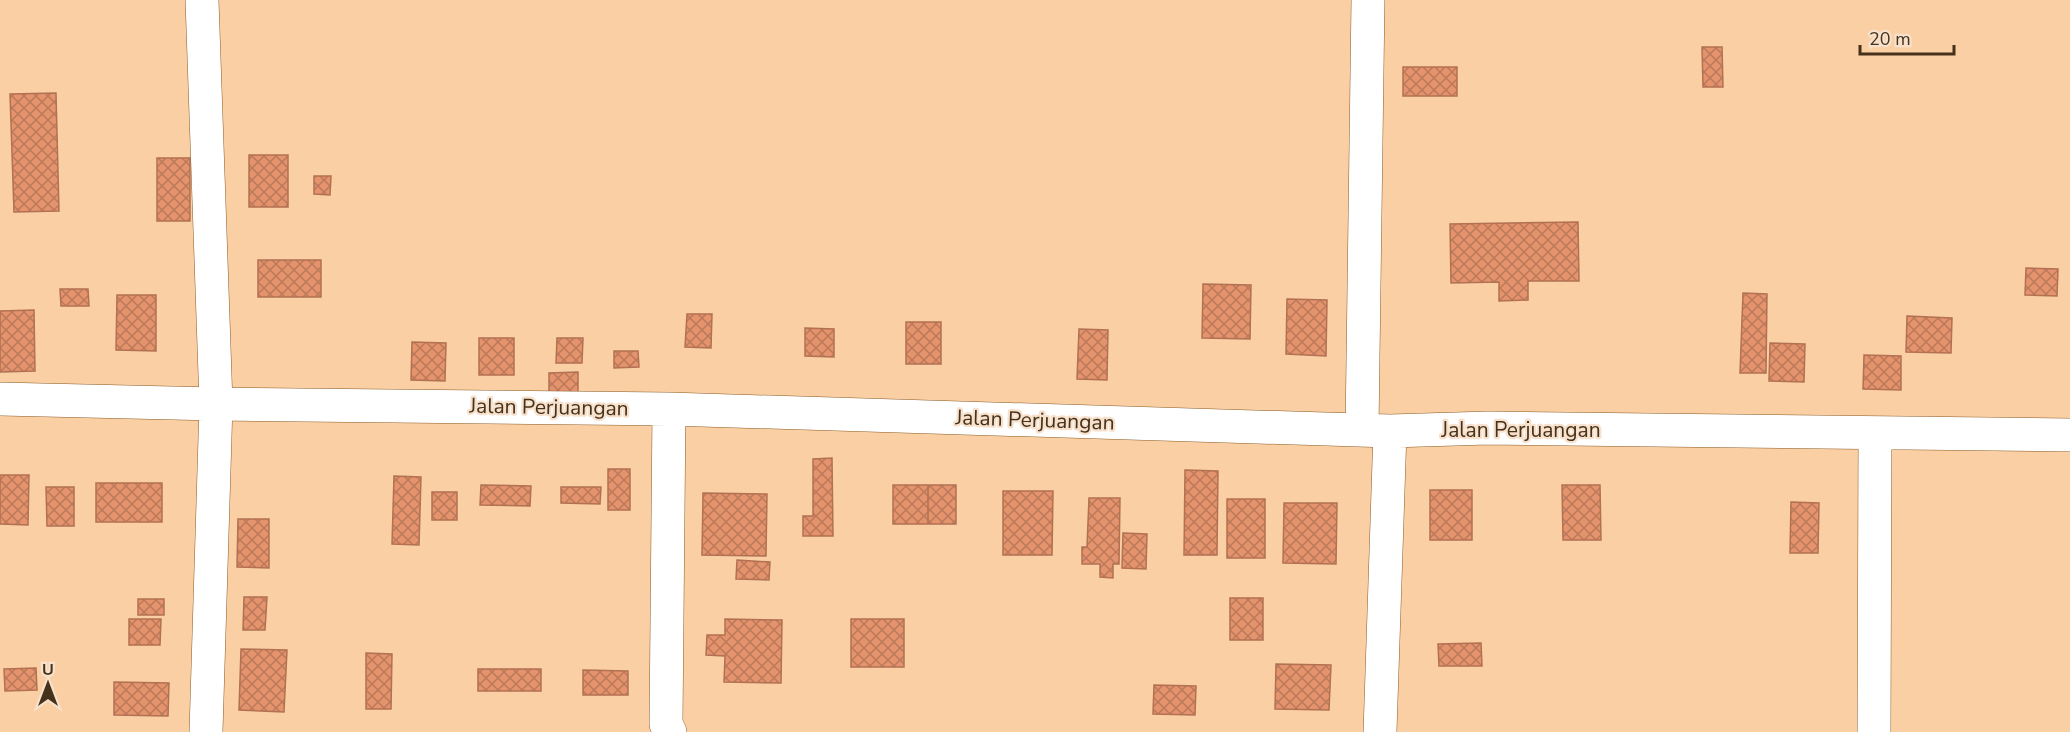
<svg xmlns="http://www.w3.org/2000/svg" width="2070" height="732" font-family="'Nunito Sans',sans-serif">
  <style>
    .building { fill: url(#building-cross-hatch); stroke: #b27152; stroke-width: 1.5 }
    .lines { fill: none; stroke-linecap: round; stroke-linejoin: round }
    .minor-casing { stroke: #8b5b25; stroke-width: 34 }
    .minor { stroke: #fff; stroke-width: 33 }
    .labels { text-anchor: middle; stroke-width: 4.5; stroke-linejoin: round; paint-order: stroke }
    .street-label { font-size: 21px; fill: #46311a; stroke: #f7e1cc }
  </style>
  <defs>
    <pattern id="building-cross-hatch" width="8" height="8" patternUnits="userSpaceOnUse" patternTransform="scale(1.5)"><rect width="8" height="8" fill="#e4936d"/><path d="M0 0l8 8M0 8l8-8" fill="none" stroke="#bb7959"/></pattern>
  </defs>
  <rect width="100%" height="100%" fill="#fbcfa4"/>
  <!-- building -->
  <path class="building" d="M1702,47H1722L1723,87H1703Z
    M1403,67H1457V96H1403Z
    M56,93L59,211L14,212L10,94Z
    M249,155H288V207H249Z
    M157,158H190V221H157Z
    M314,176H331L330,195L314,194Z
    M1578,222L1579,281H1528V300L1499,301V282L1451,283L1450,224Z
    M258,260H321V297H258Z
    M2026,268L2058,269L2057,296L2025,295Z
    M1203,284L1251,285L1250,339L1202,338Z
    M60,289H88L89,306H61Z
    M1743,293L1767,294L1766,373H1740Z
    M117,295H156V351L116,350Z
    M1287,299L1327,300L1326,356L1286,354Z
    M34,310L35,371L0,372V311Z
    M687,314H712L711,348L685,347Z
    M1907,316L1952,318L1951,353L1906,352Z
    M906,322H941V364H906Z
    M805,328L834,329V357L805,356Z
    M1079,329L1108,330L1107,380L1077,379Z
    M479,338H514V375H479Z
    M557,338H583L582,363H556Z
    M412,342L446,343L445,381L411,380Z
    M1770,343L1805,344L1804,382L1769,381Z
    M614,351H638L639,367L614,368Z
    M1864,355L1901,356V390L1863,389Z
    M578,372V397H549V373Z
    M832,458L833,536H803V516H813V459Z
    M608,469H630V510H608Z
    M1185,470L1218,471L1217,555H1184Z
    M0,475H29L28,525L0,524Z
    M394,476L421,477L419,545L392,544Z
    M96,483H162V522H96Z
    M481,485L531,486L530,506L480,505Z
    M893,485H928V524H893Z
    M928,485H956V524H928Z
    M1562,485H1600L1601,540H1563Z
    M46,487H74V526H47Z
    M561,487H601L600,504L561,503Z
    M1430,490H1472V540H1430Z
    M1003,491H1053L1052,555H1003Z
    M432,492H457V520H432Z
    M703,493L767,494L766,556L702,555Z
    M1089,498H1120L1119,564H1113V578L1100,577V564H1082V547H1087Z
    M1227,499H1265V558H1227Z
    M1791,502L1819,503L1818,553H1790Z
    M1284,503H1337L1336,564L1283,563Z
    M238,519H269V568L237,567Z
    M1123,533L1147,534L1146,569L1122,568Z
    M737,560L770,562L769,580L736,579Z
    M244,597H267L265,630H243Z
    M1230,598H1263V640H1230Z
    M138,599H164V615H138Z
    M129,619H161L160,645H129Z
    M725,619L782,620L781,683L724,682L725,656L706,655L707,635H725Z
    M851,619H904V667H851Z
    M1481,643L1482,666H1439L1438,644Z
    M241,649L287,650L284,712L239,710Z
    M366,653L392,654L391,709H366Z
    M1276,664L1331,665L1329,710L1275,709Z
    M36,668L37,690L5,691L4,669Z
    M478,669H541V691H478Z
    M583,670L628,671V695H583Z
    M114,682L169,683L168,716L114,715Z
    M1154,685L1196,686L1195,715L1153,714Z"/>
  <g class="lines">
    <defs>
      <path id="minor" d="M202,0L216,404L206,732
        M0,399L216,404L669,409L1390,431L1488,428L2070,435
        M669,409L666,724L670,732
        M1362,430L1368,0
        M1380,732L1390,431
        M1874,732L1875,434"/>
    </defs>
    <!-- minor casing -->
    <use href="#minor" class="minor-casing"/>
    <!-- minor -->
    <use href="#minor" class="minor"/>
  </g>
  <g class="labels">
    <!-- street labels -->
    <g class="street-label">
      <text transform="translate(549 407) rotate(1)" y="7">Jalan Perjuangan</text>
      <text transform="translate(1035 420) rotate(2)" y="7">Jalan Perjuangan</text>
      <text x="1521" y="437">Jalan Perjuangan</text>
    </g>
  </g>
  <!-- north arrow -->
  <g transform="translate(48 684)" stroke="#f7e1cc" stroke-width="4.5" paint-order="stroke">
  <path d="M0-4.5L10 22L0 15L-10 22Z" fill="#46311a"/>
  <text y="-9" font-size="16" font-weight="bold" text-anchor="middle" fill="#46311a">U</text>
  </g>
  <!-- scale -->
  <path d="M1860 45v9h94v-9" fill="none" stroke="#46311a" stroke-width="3"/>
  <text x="1869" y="45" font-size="18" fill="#46311a" stroke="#f7e1cc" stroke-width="4.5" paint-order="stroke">20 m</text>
</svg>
